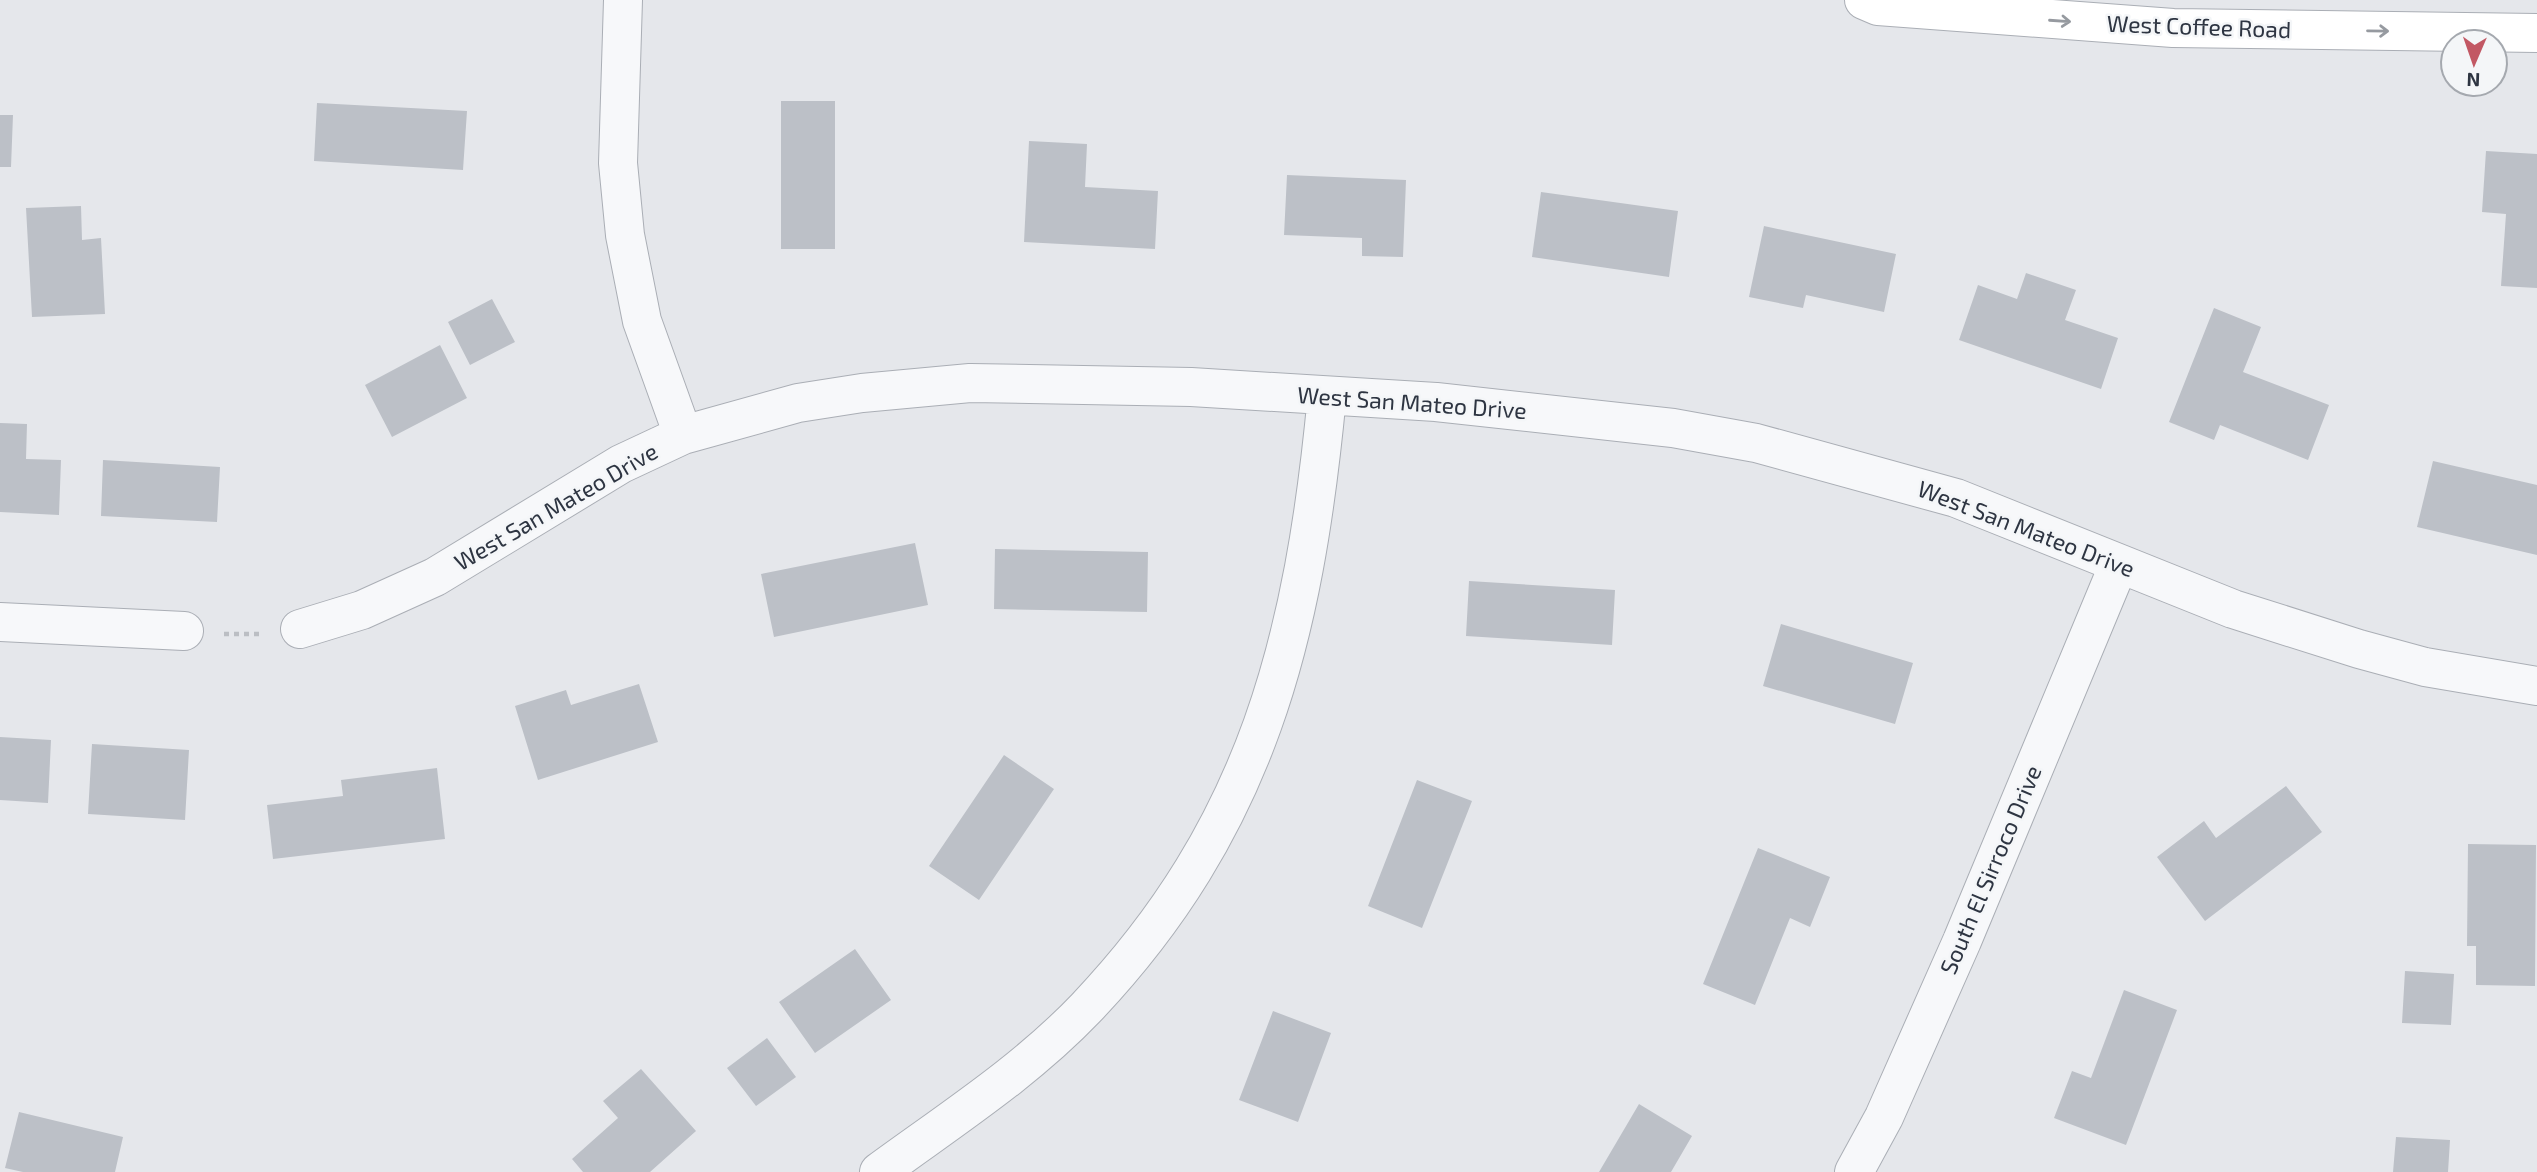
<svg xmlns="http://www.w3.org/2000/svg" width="2537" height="1172" font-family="'Exo 2',sans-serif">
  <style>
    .building { fill: #bcc0c7 }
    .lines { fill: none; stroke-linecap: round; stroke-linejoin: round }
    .street-casing { stroke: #aaaeb5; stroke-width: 40 }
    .secondary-casing { stroke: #aaaeb5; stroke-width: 40 }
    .path { stroke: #bbbec3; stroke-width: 4.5; stroke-dasharray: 5 5; stroke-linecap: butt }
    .street { stroke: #f7f8fa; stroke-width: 38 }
    .secondary { stroke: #fff; stroke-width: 38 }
    .oneway { stroke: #969aa0 }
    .labels { text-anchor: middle; stroke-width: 5; stroke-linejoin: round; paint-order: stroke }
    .street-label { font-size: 23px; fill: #2e3542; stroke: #f4f6f8 }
  </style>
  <rect width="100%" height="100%" fill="#e5e7eb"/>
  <!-- building -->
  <path class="building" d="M781,101H835V249H781Z
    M317,103L467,111L463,170L314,161Z
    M0,115H13L11,167H0Z
    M1029,141L1087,144L1085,187L1158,191L1155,249L1024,242Z
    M2486,151L2537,154V288L2501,286L2506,214L2482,212Z
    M1287,175L1406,180L1403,257L1362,256V238L1284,235Z
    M1541,192L1678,211L1669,277L1532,257Z
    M81,206L82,240L101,238L105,314L32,317L26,208Z
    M1764,226L1896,254L1884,312L1806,295L1803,308L1749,297Z
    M2026,273L2076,290L2065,320L2118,338L2101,389L1959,340L1978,285L2017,299Z
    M492,299L515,342L470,365L448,322Z
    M2214,308L2261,327L2243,372L2329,405L2308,460L2220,425L2214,440L2169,422Z
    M440,345L467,398L392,437L365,385Z
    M0,423L27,424L26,459L61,460L59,515L0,512Z
    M103,460L220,467L217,522L101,516Z
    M2433,461L2537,485V555L2417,527Z
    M915,543L928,605L774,637L761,574Z
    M995,549L1148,552L1147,612L994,609Z
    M1469,581L1615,590L1612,645L1466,636Z
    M1781,624L1913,663L1895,724L1763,686Z
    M639,684L658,742L538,780L515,706L566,690L571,705Z
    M0,737L51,740L48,803L0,800Z
    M92,744L189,750L185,820L88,814Z
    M1004,755L1054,789L979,900L929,866Z
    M437,768L445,839L273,859L267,805L343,796L341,780Z
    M1417,780L1472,801L1422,928L1368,906Z
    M2286,786L2322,832L2205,921L2157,857L2204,821L2216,838Z
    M2468,844L2536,845L2535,986L2476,985V946H2467Z
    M1758,848L1830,877L1810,927L1790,918L1755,1005L1703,984Z
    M855,949L891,1000L815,1053L779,1002Z
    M2405,971L2454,974L2451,1025L2402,1023Z
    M2124,990L2177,1010L2126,1145L2054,1118L2072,1071L2091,1078Z
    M1273,1011L1331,1033L1298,1122L1239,1100Z
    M767,1038L796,1077L756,1106L727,1068Z
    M641,1069L696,1131L650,1172H583L572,1159L618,1118L603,1101Z
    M1639,1104L1692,1136L1671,1172H1599Z
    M19,1112L123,1137L115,1172H23L5,1168Z
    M2396,1137L2450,1140L2448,1172H2393Z"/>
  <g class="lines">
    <defs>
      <path id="street" d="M623,0L618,163L625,235L642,321L683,435
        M0,622L184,631
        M300,629L362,610L435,577L621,464L683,435L798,403L862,393L970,383L1191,387L1436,402L1673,428L1756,443L1956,498L2233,609L2359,649L2425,667L2537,686
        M879,1172C950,1120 1025,1072 1086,1008C1258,827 1304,638 1327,396
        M1854,1172L1884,1117L1962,941L2119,564"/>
      <path id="secondary" d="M1864,0L1878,6L2173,28L2537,33"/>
    </defs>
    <!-- street casing -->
    <use href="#street" class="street-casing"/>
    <!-- secondary casing -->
    <use href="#secondary" class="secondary-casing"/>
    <!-- path -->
    <path class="path" d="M224,634H261"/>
    <!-- street -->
    <use href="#street" class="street"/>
    <!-- secondary -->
    <use href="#secondary" class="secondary"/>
  </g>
  <!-- one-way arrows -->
  <defs><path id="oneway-shaft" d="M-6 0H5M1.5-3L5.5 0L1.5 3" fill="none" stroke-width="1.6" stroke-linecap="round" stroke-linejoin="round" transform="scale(1.75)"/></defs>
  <g class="oneway">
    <use href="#oneway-shaft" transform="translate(2060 21) rotate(4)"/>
    <use href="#oneway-shaft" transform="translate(2378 31) rotate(1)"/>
  </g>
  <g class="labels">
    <!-- street labels -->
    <g class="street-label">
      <text transform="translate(2199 27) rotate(2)" y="8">West Coffee Road</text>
      <text transform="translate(1412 403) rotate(4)" y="8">West San Mateo Drive</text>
      <text transform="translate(556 507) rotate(-30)" y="8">West San Mateo Drive</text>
      <text transform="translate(2026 529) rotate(21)" y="8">West San Mateo Drive</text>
      <text transform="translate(1991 870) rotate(-67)" y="8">South El Sirroco Drive</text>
    </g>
  </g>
  <!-- north arrow -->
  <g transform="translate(2474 63) rotate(182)"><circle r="33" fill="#f4f6f8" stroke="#a5a9af" stroke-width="2"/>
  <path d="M0-5L12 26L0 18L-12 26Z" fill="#c25864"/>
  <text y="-10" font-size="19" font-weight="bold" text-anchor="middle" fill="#2e3542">N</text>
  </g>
</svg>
